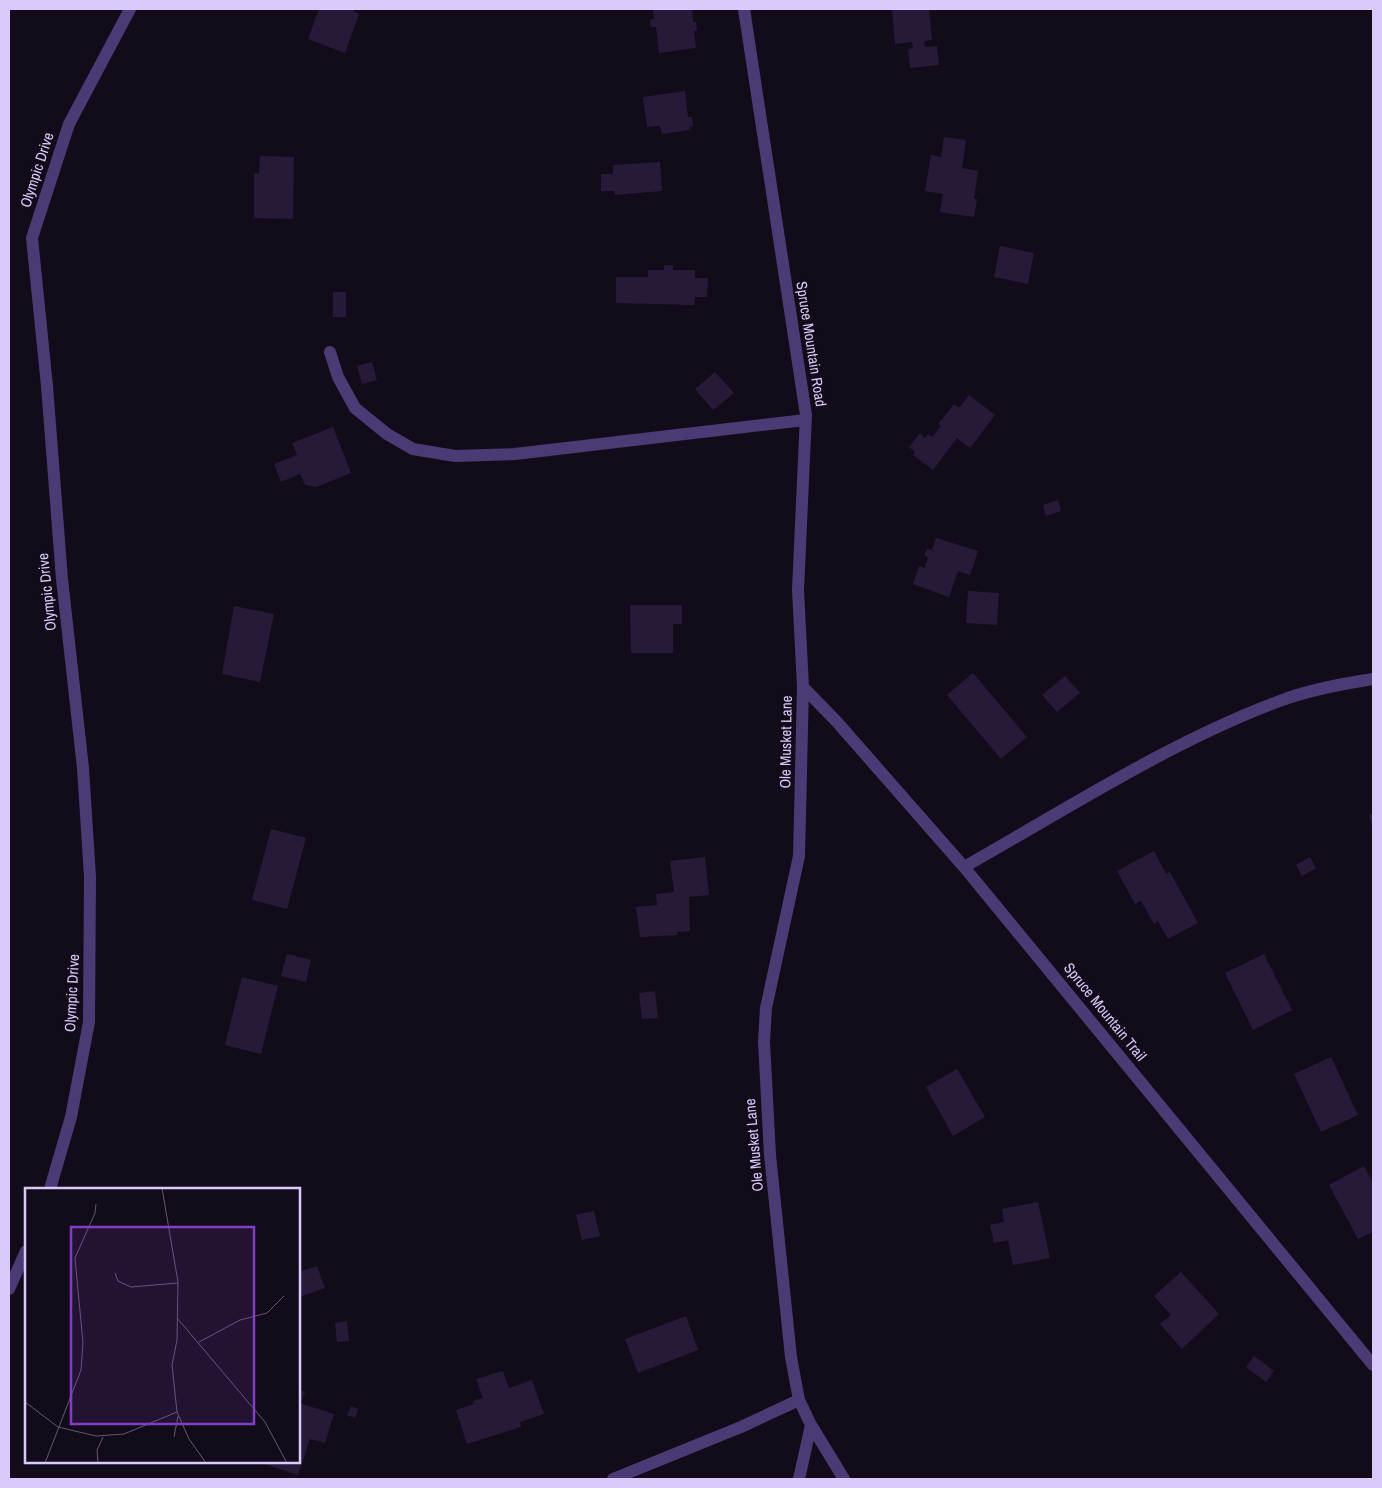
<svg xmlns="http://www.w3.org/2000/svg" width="1382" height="1488" font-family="'Archivo Narrow',sans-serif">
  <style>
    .building { fill: #271a39 }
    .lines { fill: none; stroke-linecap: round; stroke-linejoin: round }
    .minor { stroke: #4a3b75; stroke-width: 12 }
    .labels { text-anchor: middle; stroke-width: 4; stroke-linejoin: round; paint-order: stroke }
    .street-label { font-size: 15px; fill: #dacafb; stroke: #120c1a }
    .inset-road { fill: none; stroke: #625874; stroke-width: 1 }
    .view { fill: #843cc5; fill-opacity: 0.15; stroke: #843cc5; stroke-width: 2.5 }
    .inset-edge { fill: none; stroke: #dacafb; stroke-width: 2.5 }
  </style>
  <rect width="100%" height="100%" fill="#120c1a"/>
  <!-- building -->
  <path class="building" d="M319,9H355L354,12L359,14L345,53L308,39Z
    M663,9H692L693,22H696L697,31H694L696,48L659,53L656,27H651L650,19H654L653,10Z
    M892,9H929L932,40L924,41L925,47L937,46L939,65L910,68L908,49L913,48L912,42L895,44Z
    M685,91L688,117H692L693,126H690V130L662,134L660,126L647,127L643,97Z
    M944,137L966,140L962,168L978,171L974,199H977L974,217L940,212L943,194L925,191L931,155L941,157Z
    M260,156L294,157L293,219L254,218V173L259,174Z
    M660,162L662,191L615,195L614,191H601V174H613V165Z
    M1000,246L1034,253L1028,284L994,277Z
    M664,265H673V270H695V278H708L707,297H695L694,305L616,303V277H648V270H664Z
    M333,292H346V317H333Z
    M372,362L377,380L362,384L357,366Z
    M715,372L734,393L713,410L695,389Z
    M969,395L995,415L970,448L957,438L933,470L913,455L915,452L909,447L920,433L925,438L928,434L932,437L941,426L938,424L954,404L959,408Z
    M333,427L351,473L316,487L305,485L300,474L281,482L274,464L297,455L292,443Z
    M1058,500L1061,511L1046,516L1043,505Z
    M936,538L978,551L970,575L958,571L949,597L913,584L919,566L925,568L928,557L924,556L927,549L932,550Z
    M968,591L999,593L997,625L966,623Z
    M630,605H682V624H673V653H631Z
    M234,606L274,614L260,682L222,674Z
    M973,673L1027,737L1001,759L947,695Z
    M1065,676L1080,693L1057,712L1042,695Z
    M1373,814V826H1372L1369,815Z
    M271,829L306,838L287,909L252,900Z
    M1154,851L1166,874L1170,872L1198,923L1168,939L1158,921L1154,924L1141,901L1135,904L1117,871Z
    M705,857L709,895L689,897L690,931L677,932V935L640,937L636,907L657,905L656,894L674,892L670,861Z
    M1310,857L1316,868L1302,876L1296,865Z
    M287,954L311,960L306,982L281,976Z
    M1264,954L1292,1010L1253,1030L1225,973Z
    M242,977L278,986L261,1054L225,1045Z
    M655,991L658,1018L642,1019L639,993Z
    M1331,1057L1358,1115L1321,1132L1294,1074Z
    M957,1069L985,1117L953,1136L926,1087Z
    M1364,1166L1373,1183V1232L1358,1239L1329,1185Z
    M1038,1202L1050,1258L1013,1265L1008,1240L994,1243L990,1225L1004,1222L1002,1209Z
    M594,1211L600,1236L582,1240L576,1215Z
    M299,1264L301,1271L317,1266L325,1288L299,1297Z
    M1181,1272L1219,1314L1182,1349L1160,1324L1171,1315L1154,1296Z
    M686,1316L698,1350L638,1373L625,1339Z
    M347,1321L349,1341L337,1342L335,1323Z
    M1254,1356L1274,1371L1266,1382L1246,1367Z
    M503,1371L509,1388L532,1380L544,1414L520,1422L521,1427L467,1444L456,1410L474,1404L473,1401L483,1398L476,1379Z
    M299,1390L305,1392L302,1400L299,1399Z
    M299,1403L334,1414L325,1443L310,1439L298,1475L265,1464L266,1462H299Z
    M351,1406L358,1409L355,1418L347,1415Z"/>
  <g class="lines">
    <!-- minor -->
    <path class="minor" d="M330,352L338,377L355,408L387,434L413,449L455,456L515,454L805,420
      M803,687L837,722L964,867L1373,1365
      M964,867C1065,810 1168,743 1277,702C1307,690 1341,684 1373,679
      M50,1189L71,1117L89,1022L90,877L83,768L62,579L47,386L32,238L69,124L130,9
      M9,1289L26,1251
      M799,1400L811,1425L844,1479
      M613,1479L741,1427L799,1400L791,1357L770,1155L764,1042L766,1008L799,856L803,687L798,590L806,415L744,9
      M799,1479L811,1425"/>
  </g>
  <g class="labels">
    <!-- street labels -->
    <g class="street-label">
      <text transform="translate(37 170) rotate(-72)" y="5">Olympic Drive</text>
      <text transform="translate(811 344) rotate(81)" y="5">Spruce Mountain Road</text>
      <text transform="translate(47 592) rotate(-96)" y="5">Olympic Drive</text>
      <text transform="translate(786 742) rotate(-89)" y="5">Ole Musket Lane</text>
      <text transform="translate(72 993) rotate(-87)" y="5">Olympic Drive</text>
      <text transform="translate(1105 1012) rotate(51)" y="5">Spruce Mountain Trail</text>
      <text transform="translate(754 1145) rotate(-95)" y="5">Ole Musket Lane</text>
    </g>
  </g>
  <!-- overview -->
  <g transform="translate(25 1188)">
    <rect width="275" height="275" fill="#120c1a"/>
    <path class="inset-road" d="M90,85L93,93L106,99L153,95M152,130L240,234L262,275M174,154L215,132L242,125L259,108M0,214L33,239L71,248L99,246L152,224L147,177L152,152L153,94L137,0M152,224L164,251L181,275M149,249L153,228M20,275L56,182L58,155L50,70L70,25L71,16M73,275L72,262L78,249"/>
    <path class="view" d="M46,39H229V236H46Z"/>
    <rect width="275" height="275" class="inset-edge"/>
  </g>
  <!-- border -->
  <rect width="1382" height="1488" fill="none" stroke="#dacafb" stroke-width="20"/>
</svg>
